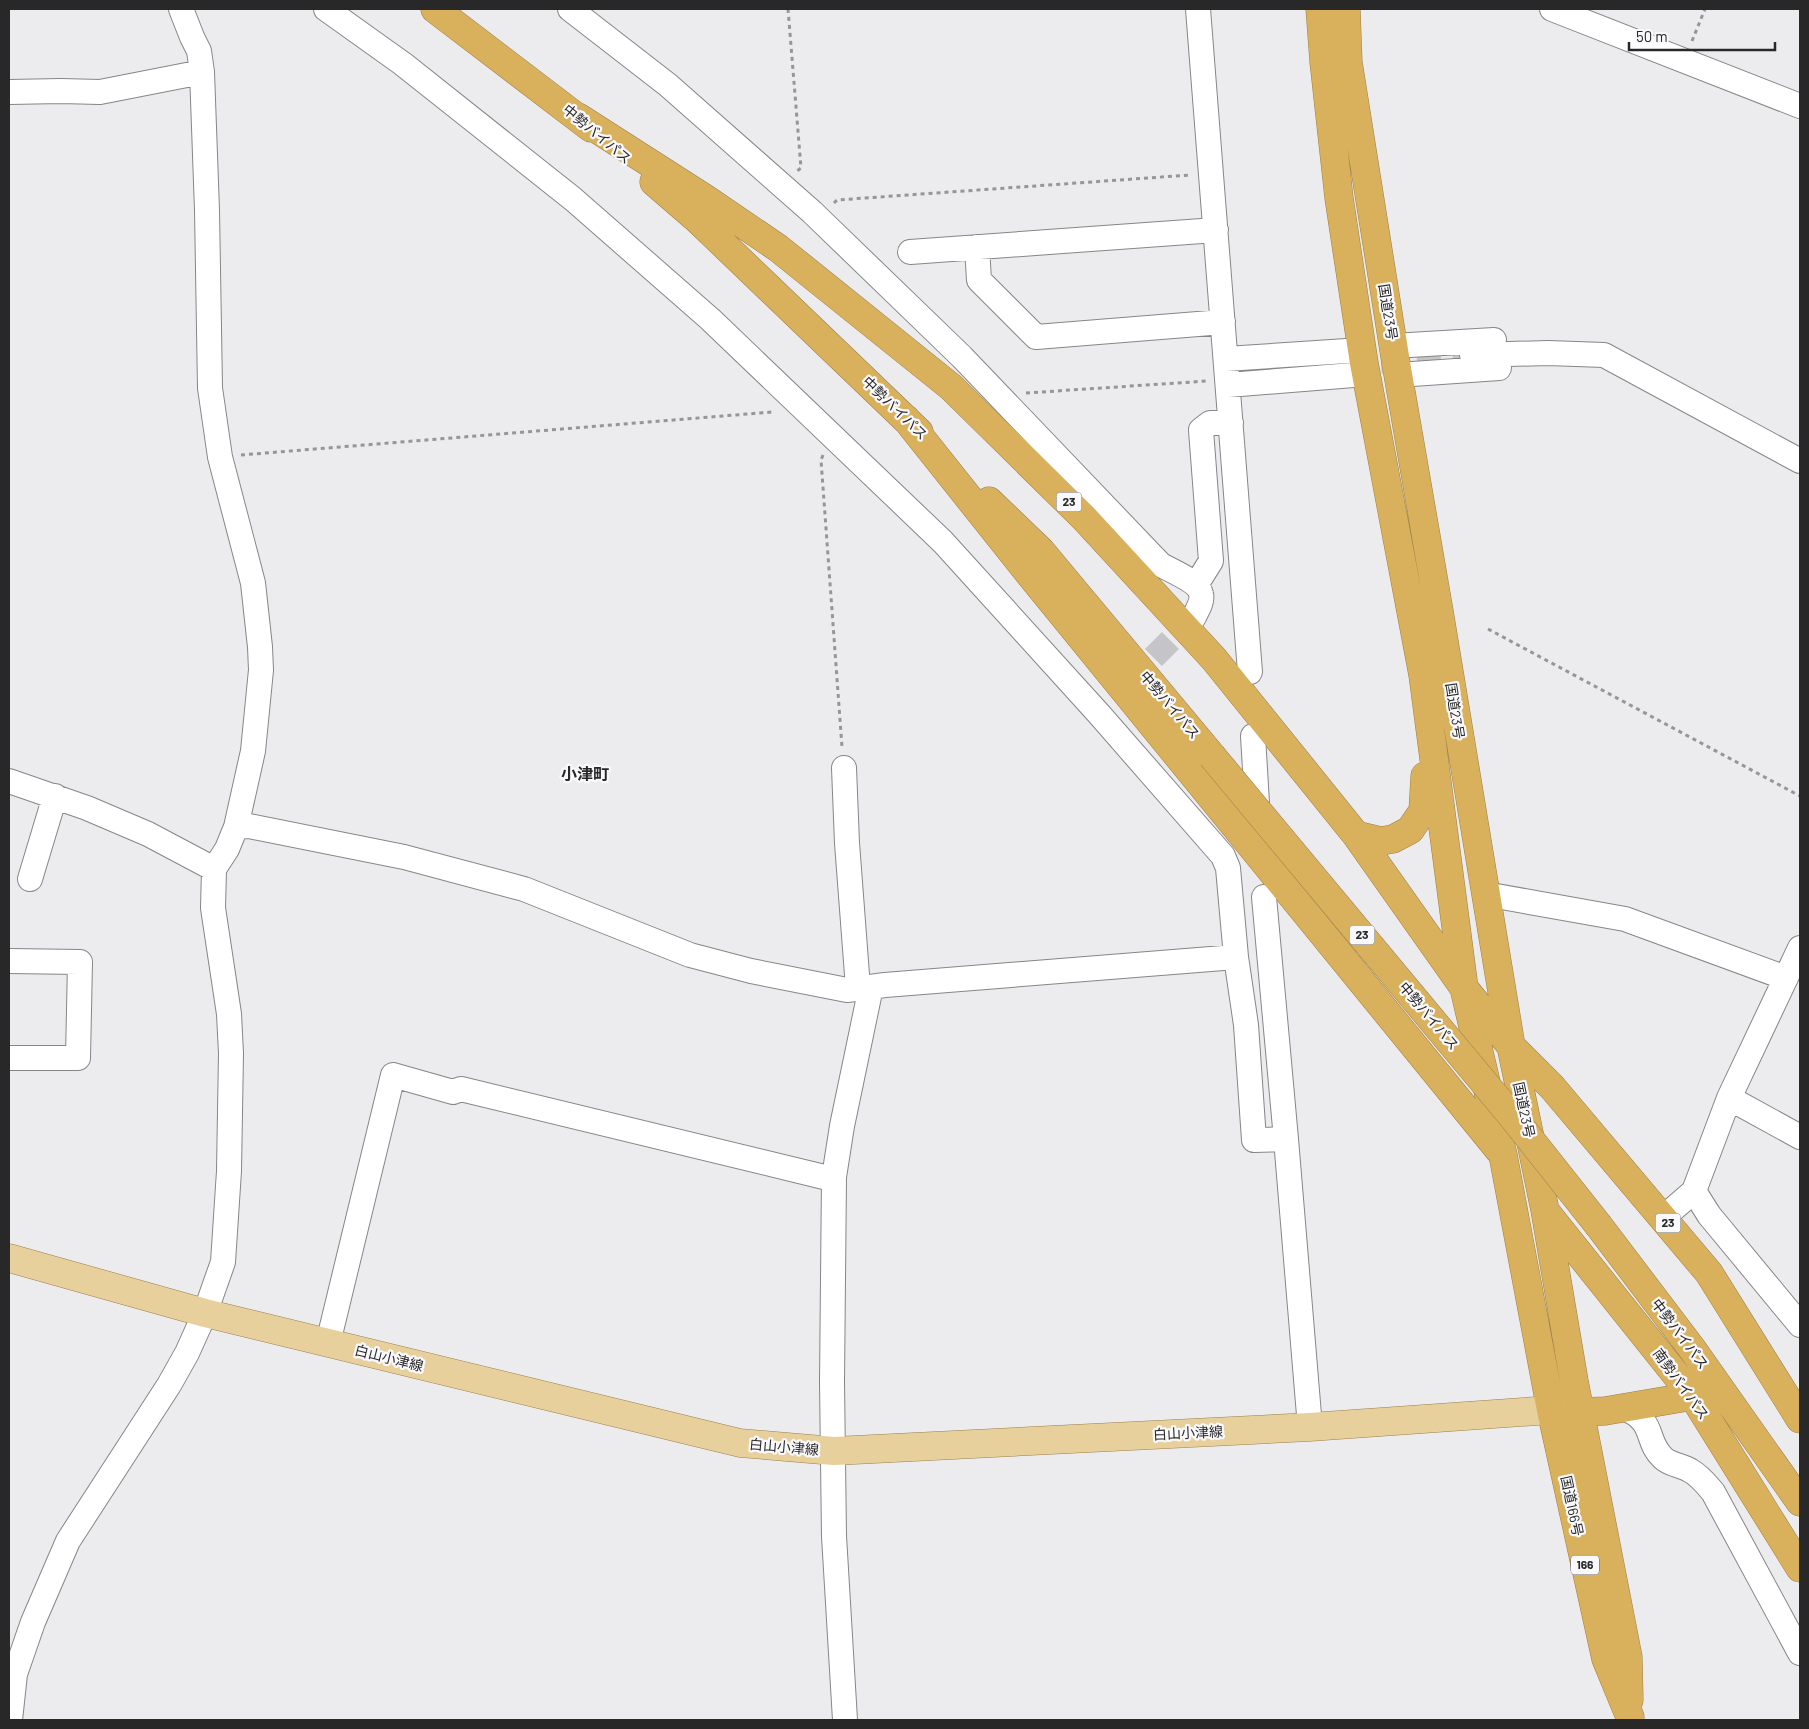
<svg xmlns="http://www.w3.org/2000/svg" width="1809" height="1729" font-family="Barlow,'Noto Sans JP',sans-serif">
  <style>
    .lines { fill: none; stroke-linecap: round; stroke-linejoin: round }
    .minor-tunnel { stroke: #c5c4c7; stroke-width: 24; stroke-dasharray: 24 12; stroke-linecap: butt }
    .minor-casing { stroke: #868689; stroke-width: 26 }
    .major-casing { stroke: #9b804a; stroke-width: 29 }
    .highway-casing { stroke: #9b804a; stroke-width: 29 }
    .path { stroke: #969698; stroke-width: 3; stroke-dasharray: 4 4; stroke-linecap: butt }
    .minor { stroke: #fff; stroke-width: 24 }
    .major { stroke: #e8d09d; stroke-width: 28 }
    .highway { stroke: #d9b05c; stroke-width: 28 }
    .highway-bridge-casing { stroke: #9b804a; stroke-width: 29; stroke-linecap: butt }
    .highway-bridge { stroke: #d9b05c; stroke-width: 28 }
    .labels { text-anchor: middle; stroke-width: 4.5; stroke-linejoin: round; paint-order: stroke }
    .shield { fill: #f9f8fb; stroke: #676668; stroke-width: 1 }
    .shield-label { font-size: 12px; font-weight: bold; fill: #282829 }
    .street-label { font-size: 14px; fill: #282829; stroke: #f9f8fb }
    .quarter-label { font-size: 16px; font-weight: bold; fill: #282829; stroke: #f9f8fb }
  </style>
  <rect width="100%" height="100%" fill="#ecebee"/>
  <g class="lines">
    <!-- minor-tunnel -->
    <path class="minor-tunnel" d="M1345,364L1472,355
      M1128,683L1194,617"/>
    <defs>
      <path id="minor" d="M326,9L403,64L573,199L710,319L943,542L1099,714L1223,856L1228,868L1236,957
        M570,9L668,85L812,212L962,357L1161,565C1172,571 1199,582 1201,594C1203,602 1197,610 1194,617
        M1198,9L1250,672
        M1552,9L1800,106
        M9,92L61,91L100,92L202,72
        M977,247L979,280L1036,337L1223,322
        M910,252L1216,230
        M1393,346L1494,340
        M1472,355L1548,353L1604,355L1800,461
        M1226,359L1362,350
        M1398,375L1499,368
        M1228,385L1366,374
        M1196,585L1211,561L1201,430L1210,423H1231
        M1253,736L1258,820
        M844,768L847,843L858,988
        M9,781L87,808L148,834L214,869
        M236,827L249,826L404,857L524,889L690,955L751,971L847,990L885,985L1236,957L1246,1025L1254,1140L1286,1139
        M30,879L55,796
        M1485,894L1625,919L1786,978
        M1264,897L1286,1139L1310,1427
        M9,961L80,962L78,1058H9
        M1729,1098L1800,1137
        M1694,1191L1709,1215L1800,1325
        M1664,1217L1694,1191L1729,1098L1800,948
        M328,1343L393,1075L453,1092L461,1089L824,1177H834
        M1624,1408C1657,1422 1644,1440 1663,1458C1670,1465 1682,1465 1691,1471C1700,1476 1706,1484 1713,1492L1800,1653
        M10,1720L15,1674L33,1622L68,1541L169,1385L187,1353L205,1313L223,1262L229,1171L231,1053L229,1014L213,908L214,869L227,849L236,827L253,751L261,670L260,647L253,583L220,457L210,388L207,210L202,72L199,51L192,37L181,9
        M845,1720L834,1536L832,1382L834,1177L842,1126L871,987"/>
      <path id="major" d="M9,1258L205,1313L740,1443L834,1451L1310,1427L1551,1410L1575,1411"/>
      <path id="highway" d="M435,9L591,128
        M1320,9L1324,62L1339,198L1364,363L1423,675L1464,988L1503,1155L1551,1410L1606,1659L1630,1717
        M1346,9L1348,62L1396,363L1439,611L1511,1046L1545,1210L1574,1381L1628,1657L1629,1700
        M578,117L706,199L778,248L951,387L1084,518L1214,659L1356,835L1464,988L1511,1046L1552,1087L1709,1273L1800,1419
        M654,182L698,220L919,432
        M906,419L1027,571L1499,1150
        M989,501L1041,551L1212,756
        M1356,835L1381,841L1393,839L1410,830L1423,811L1425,776
        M1546,1212L1693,1396L1800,1568
        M1599,1226L1693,1350L1800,1502
        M1580,1412L1605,1411L1693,1396"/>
    </defs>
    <!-- minor casing -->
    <use href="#minor" class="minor-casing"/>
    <!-- major casing -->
    <use href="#major" class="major-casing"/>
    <!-- highway casing -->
    <use href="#highway" class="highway-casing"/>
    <!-- path -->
    <path class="path" d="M788,9L801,168L797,171
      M1692,41L1705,9
      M834,203L837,200L1190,175
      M1026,393L1207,381
      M241,455L772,412
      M823,455L821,460L842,747
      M1488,629L1800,796"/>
    <!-- minor -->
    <use href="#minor" class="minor"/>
    <!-- major -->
    <use href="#major" class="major"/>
    <!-- highway -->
    <use href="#highway" class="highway"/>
    <defs>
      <path id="highway-bridge" d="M1212,756L1511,1115L1599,1226"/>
    </defs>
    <!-- highway-bridge casing -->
    <use href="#highway-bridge" class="highway-bridge-casing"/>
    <!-- highway-bridge -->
    <use href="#highway-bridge" class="highway-bridge"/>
  </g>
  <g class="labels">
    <!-- shield labels -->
    <g class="shield">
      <rect x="1056.5" y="492.5" width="25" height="19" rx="4"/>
      <rect x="1349.5" y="925.5" width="25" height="19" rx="4"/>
      <rect x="1655.5" y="1213.5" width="25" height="19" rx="4"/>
      <rect x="1571" y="1555.5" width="28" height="19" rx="4"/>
    </g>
    <g class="shield-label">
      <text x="1069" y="506">23</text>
      <text x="1362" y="939">23</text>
      <text x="1668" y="1227">23</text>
      <text x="1585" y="1569">166</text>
    </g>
    <!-- street labels -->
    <g class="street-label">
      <text transform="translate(597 134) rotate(40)" y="5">中勢バイパス</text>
      <text transform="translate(1388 312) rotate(81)" y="5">国道23号</text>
      <text transform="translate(895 408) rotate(44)" y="5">中勢バイパス</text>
      <text transform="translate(1170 705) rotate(50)" y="5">中勢バイパス</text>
      <text transform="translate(1455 711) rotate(81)" y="5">国道23号</text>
      <text transform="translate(1429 1016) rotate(50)" y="5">中勢バイパス</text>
      <text transform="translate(1524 1110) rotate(78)" y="5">国道23号</text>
      <text transform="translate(1680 1334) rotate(53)" y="5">中勢バイパス</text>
      <text transform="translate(389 1358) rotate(14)" y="5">白山小津線</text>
      <text transform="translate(1681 1384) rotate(54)" y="5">南勢バイパス</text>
      <text transform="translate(1188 1433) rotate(-3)" y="5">白山小津線</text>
      <text transform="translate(784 1447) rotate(5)" y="5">白山小津線</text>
      <text transform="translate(1572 1506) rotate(78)" y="5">国道166号</text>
    </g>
    <!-- quarter labels -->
    <g class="quarter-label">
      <text x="585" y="780">小津町</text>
    </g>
  </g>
  <!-- border -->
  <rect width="1809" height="1729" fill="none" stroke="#282829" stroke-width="20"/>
  <!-- scale -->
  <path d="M1629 42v8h146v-8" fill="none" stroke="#282829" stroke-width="2.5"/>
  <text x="1636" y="42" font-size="15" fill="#282829" stroke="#f9f8fb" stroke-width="4" paint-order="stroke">50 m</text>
</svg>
